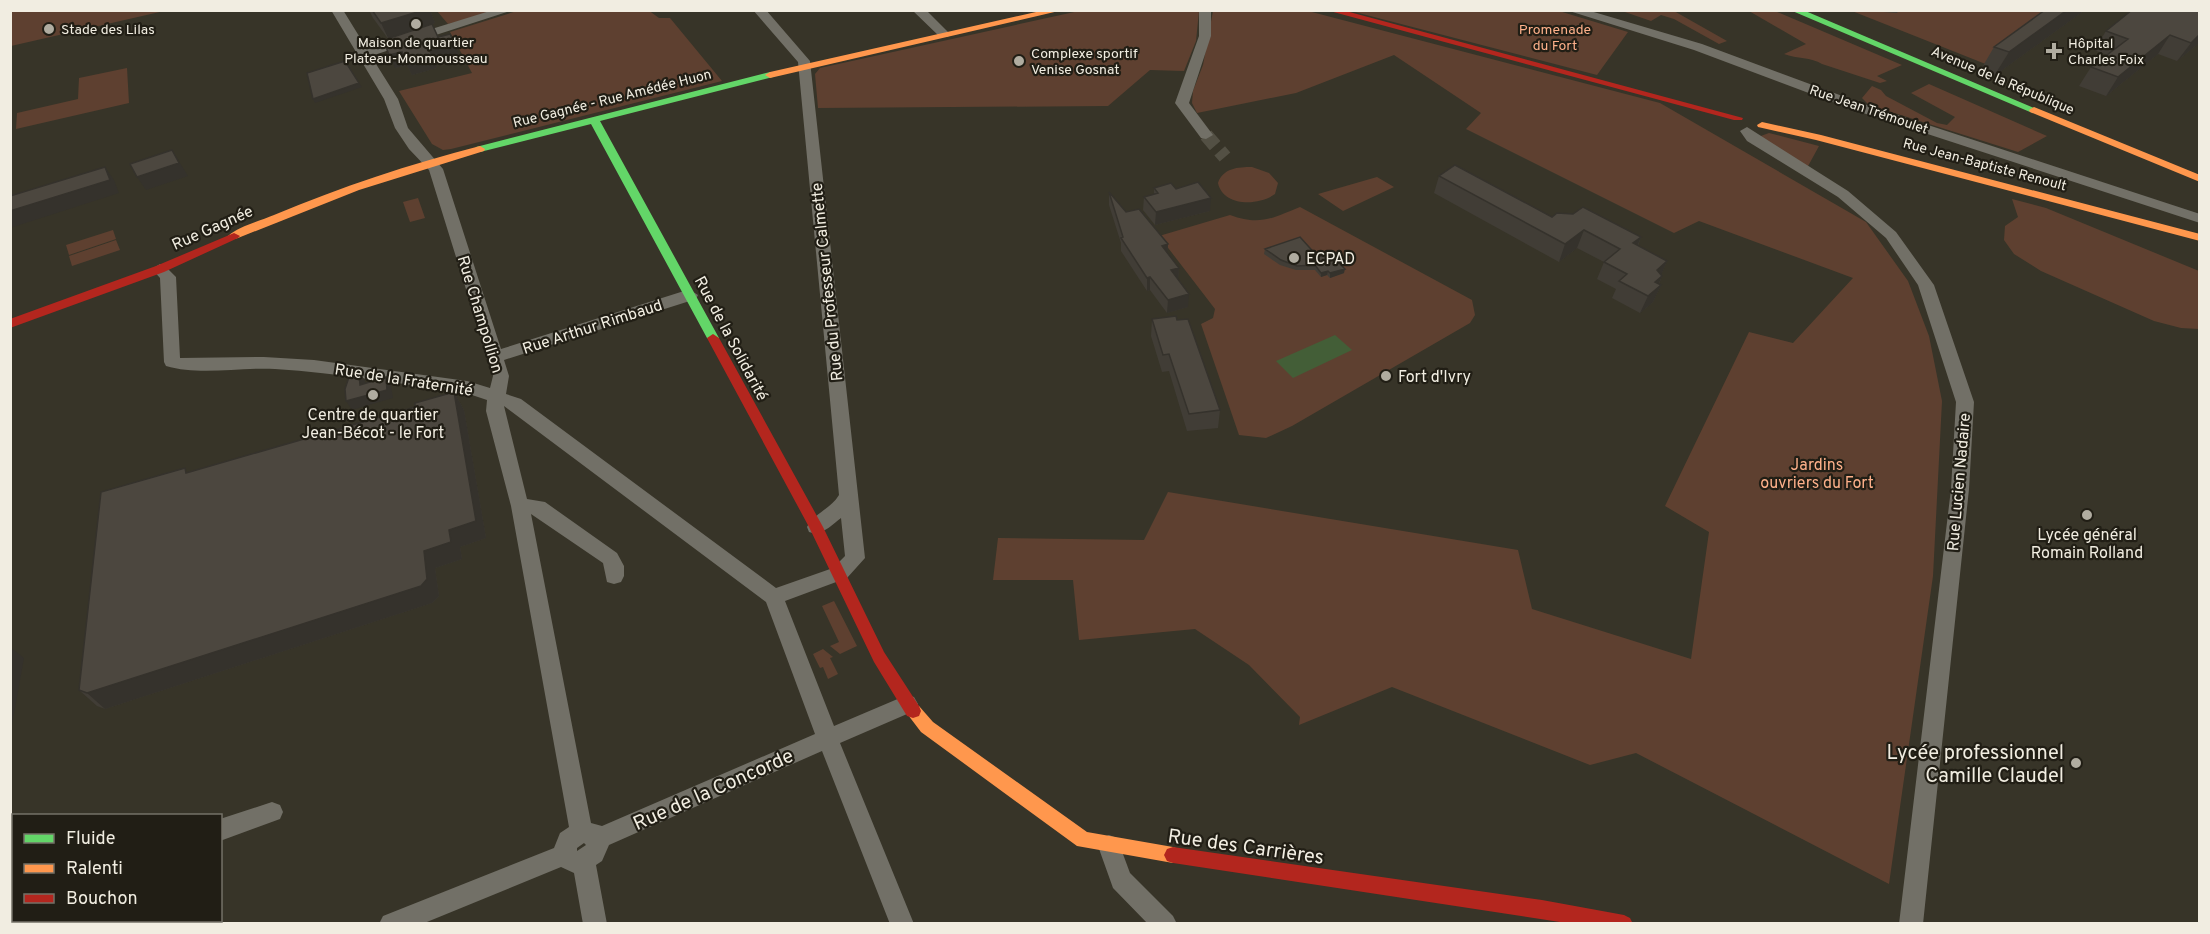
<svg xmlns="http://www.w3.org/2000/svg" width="2210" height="934" font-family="Overpass,sans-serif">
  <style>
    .green { fill: #5e4030 }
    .water { fill: #435e37 }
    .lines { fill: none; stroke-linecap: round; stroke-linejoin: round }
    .street-tunnel { stroke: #535044; stroke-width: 14; stroke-dasharray: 14 7; stroke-linecap: butt }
    .street { fill: #727067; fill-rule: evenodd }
    .fast { fill: #63d668; fill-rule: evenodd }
    .slow { fill: #ff974d; fill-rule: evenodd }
    .jam { fill: #b3261e; fill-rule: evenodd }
    .wall { fill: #413d36 }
    .shaded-wall { fill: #35322c }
    .building { fill: #4c473f; stroke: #35322c; stroke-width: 1.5 }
    .poi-dot { fill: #b0aca0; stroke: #211e15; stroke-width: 2 }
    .labels { text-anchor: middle; stroke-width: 4.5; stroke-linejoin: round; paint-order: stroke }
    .far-poi-label { font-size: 14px; fill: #f1ede1; stroke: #211e15; text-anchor: start }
    .far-park-label { font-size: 14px; fill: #fdb08a; stroke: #211e15 }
    .far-street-label { font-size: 14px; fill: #f1ede1; stroke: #211e15 }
    .street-label { font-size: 16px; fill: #f1ede1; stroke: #211e15 }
    .poi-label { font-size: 16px; fill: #f1ede1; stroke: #211e15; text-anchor: start }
    .park-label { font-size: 16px; fill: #fdb08a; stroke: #211e15 }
    .near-poi-label { font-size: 20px; fill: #f1ede1; stroke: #211e15; text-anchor: end }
    .near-street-label { font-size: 20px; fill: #f1ede1; stroke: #211e15 }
  </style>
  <rect width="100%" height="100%" fill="#373428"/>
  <!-- green -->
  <path class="green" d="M520,10H648L659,18H670L722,81L451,149L443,150L432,144L399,91L472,73L450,32Z
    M2044,10L2057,15L1988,65L1852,11Z
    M164,11L11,46V11Z
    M437,11H497L448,24Z
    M1079,11H1199L1196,41L1184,71L1150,70L1108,106L818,108L815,74L820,68Z
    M1213,11H1308L1660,103L1866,222L1908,281L1929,336L1942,401L1933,576L1889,884L1636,753L1590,765L1392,687L1299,725L1300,717L1249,665L1195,629L1079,640L1073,580H993L998,538L1144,540L1168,492L1518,550L1532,609L1691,659L1709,532L1665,506L1749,332L1793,343L1853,278L1699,221L1674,233L1466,129L1481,113L1394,55L1296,93L1197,113L1192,103L1193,91L1203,65Z
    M1351,11H1559L1628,32L1597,75Z
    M1622,11H1674L1727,41L1719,44L1674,19L1661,15L1651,21Z
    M1749,11H1775L1902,65L1877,76L1887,81L1880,83L1822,64C1811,57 1797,59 1784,54L1806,44Z
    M127,68L129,103L16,129L17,113L78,99L79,78Z
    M1929,84L2047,136L2018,152L1869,105L1862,98L1872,86L1881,90L1886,96L1937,123L1947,125L1955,117L1911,93Z
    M1769,133L1819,146L1807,168L1758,137Z
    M1252,167L1269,173L1278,183L1275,194C1259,206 1223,207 1218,183C1223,168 1238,167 1252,167Z
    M1377,177L1394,187L1343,211L1318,194Z
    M418,198L425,218L410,222L403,202Z
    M2012,199L2046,208L2199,271V329L2181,328L2154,321L2041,271L2014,254L2004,240L2005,226L2018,217Z
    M1300,207L1472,300L1475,315L1470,323L1292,426L1266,438L1239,435L1201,324L1213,318L1215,309L1159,236L1230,215C1260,226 1273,218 1300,207Z
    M113,230L116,239L69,255L66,245Z
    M116,240L120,250L72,266L69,256Z
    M834,601L857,646L840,654L830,646L839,642L822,606Z
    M823,649L833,657L830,658L838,674L828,679L823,667L820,668L813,654Z"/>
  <!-- water -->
  <path class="water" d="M1335,335L1352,350L1293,378L1276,361Z"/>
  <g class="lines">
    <!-- street-tunnel -->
    <path class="street-tunnel" d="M1206,135L1225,157"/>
    <!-- street -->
    <path class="street" d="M331,10H343L367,49L493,10H513L371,56L398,99L408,128L443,169L501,349L684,291L690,290L698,295L696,299L504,360L509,376L506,394L521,399L776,588L833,568L845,556L841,518C832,525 822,536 809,532L807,527C814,513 831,509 839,495L798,62L753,10H766L810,61L865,558L847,578L785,601L834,726L907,695L914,697L918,704L914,711L840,743L914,924H890L822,751L609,845L602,861L596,865L607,924H583L574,873L561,867L422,924H379L383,916L554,848L560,833L569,827L511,506L486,411L487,400L466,393C402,384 339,373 275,369C240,367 200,376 166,366L164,362L160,278L152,269L160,264L165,266L176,277L180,358L264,357L314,360L467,381L490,388L493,376L429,170L409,149L395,128L384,99ZM504,406L766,602L815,734L602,826L591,823L531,514L603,563L607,582L614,584L621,582L624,576V566L617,553L545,502L527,499ZM584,843L586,845L577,851V848Z
      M912,10H926L950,34L948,37H940Z
      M1199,10H1211V36L1189,103L1213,135L1206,139L1201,138L1175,103L1199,36Z
      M1566,10H1587L1702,44L1864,104L2200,214V223L1854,110L1694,50Z
      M1747,127L1848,191L1896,232L1934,285L1974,402L1969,489L1923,924H1899L1951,489L1956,402L1918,285L1886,238L1838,197L1747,141L1740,131Z
      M272,802L280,805L283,812L280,819L220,841V819Z
      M1109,835L1117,838L1130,873L1173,916L1177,924H1148L1113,888L1098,846L1101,838Z
      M14,892V916L10,917V893Z"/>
    <!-- fast -->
    <path class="fast" d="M1790,10H1803L2039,110L2034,113L2030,112Z
      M770,72L773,73V77L600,121L719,338L713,342L707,338L591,124L480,152L475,149L476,147Z"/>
    <!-- slow -->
    <path class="slow" d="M1045,10H1063L770,78L765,75L770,72Z
      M2034,107L2200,175V182L2030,112L2029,110Z
      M1762,122L1821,135L2200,234V241L1816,140L1758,127L1757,125Z
      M480,146L485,149L484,151L359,190L238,238L234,239L228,236C239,226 260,221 274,215C341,187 410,164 480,146Z
      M913,704L919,706L933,722L1087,832L1173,847L1179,849L1182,855L1179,861L1173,863L1077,846L921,732L905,711L907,706Z"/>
    <!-- jam -->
    <path class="jam" d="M1326,10H1342L1743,118L1742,120H1734Z
      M234,233L240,236L238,238L164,272L10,328V319L156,266Z
      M713,334L719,338L823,527L884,652L919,706L921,711L919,716L913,718L907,716L874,662L809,527L707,338Z
      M1173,847L1542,900L1624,915L1630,918L1633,924H1573L1173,863L1167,861L1164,855L1167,849Z"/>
  </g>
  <!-- wall -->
  <path class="wall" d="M369,10H430L435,23L431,24L438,37L460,57L435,63L437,68L412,75L407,65L395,68L392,42L391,39L389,40L373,18Z
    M1858,10H1899L1897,13Z
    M2045,10H2085L1994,76L1980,71L1994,47Z
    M2132,10L2199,43L2177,61L2158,54L2106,96L2079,86L2091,67L2107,55L2094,50L2106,31Z
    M1439,176L1552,217L1641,237L1638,246L1667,261L1661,275L1662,276L1659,284L1661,285L1653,302L1640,313L1612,298L1616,289L1597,279L1604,262L1577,248L1559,262L1434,193Z
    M1154,188L1176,189L1210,211L1155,225L1143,210L1144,197L1154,194Z
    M1109,192L1126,212L1168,244L1167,253L1179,268L1178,279L1188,307L1167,313L1150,290L1147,291L1121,251V243L1109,205Z
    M1265,249L1318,257L1344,273L1330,278L1327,275L1321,277L1315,270H1296L1280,265L1264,254Z
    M1152,319L1177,320L1220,410L1218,428L1187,431L1169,371L1162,372L1151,336Z
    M454,392L464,410L486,538L460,547L462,559L435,568L439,596L432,603L105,709L97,706L79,690L188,472L415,407Z"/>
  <!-- shaded-wall -->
  <path class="shaded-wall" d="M424,10H430L435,23L432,24L433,26L389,40L381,23Z
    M2067,10H2085L1994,76L2009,52Z
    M2170,35L2158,54L2106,96L2118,77Z
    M2199,35V43L2177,61L2191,43Z
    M455,44L460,57L435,63L430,51Z
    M402,52L432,56L437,68L412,75L407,65L395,68L389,55Z
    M359,83L362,87L315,103L313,99Z
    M172,150L188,176L146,190L137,177Z
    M105,167L114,180L119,193L10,228V211Z
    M1211,198L1210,211L1155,225L1156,212Z
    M1584,230L1577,248L1559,262L1565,244Z
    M1641,237L1634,254L1633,243Z
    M1168,244L1167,257L1162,246Z
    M1667,261L1660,278L1662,276L1657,288L1661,285L1653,302L1640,313L1648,296L1657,270Z
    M1179,268L1178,281L1171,270Z
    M1345,269L1344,273L1330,278V273Z
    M1328,271L1327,275L1321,277V273Z
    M1150,277V290L1147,291V278Z
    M1189,294L1188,307L1167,313L1168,300Z
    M359,372L365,381L366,393L360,385Z
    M386,377L391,386L393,398L352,410L346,401Z
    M454,392L464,410L486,538L460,547L462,559L435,568L439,596L432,603L105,709L87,693L424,551L449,530Z
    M10,647L24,658L10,736Z"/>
  <!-- building -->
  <path class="building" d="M372,10H424L381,23Z
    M2045,10H2067L2009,52L1994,47Z
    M2132,10H2199V35L2191,43L2170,35L2118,77L2091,67L2128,39L2106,31Z
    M432,24L438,37L450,34L455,44L430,51L432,56L406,63L402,52L389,55L385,44L393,42L390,38Z
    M345,61L359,83L313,99L307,73Z
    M172,150L179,163L137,177L130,164Z
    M1455,165L1552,217L1557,213L1573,214L1583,207L1641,237L1633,243L1667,261L1657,270L1662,276L1655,282L1661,285L1648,296L1619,281L1627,274L1604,262L1620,249L1584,230L1565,244L1439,176Z
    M105,167L110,180L10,211V196Z
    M1198,182L1211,198L1156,212L1144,197L1158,193L1154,188L1171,183L1176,189Z
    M1109,192L1126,212L1139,209L1168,244L1162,246L1179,268L1171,270L1189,294L1168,300L1150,277L1147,278L1121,238L1123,237Z
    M1300,237L1318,257L1326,254L1331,260L1335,259L1345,269L1330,273L1328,271L1321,273L1315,265L1297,266L1281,260L1265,249Z
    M1176,316L1177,320L1188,319L1220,410L1189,414L1169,354L1163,355L1152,319Z
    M351,371L359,372L360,385L386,377L387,390L346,401L345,389Z
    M454,392L476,521L449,530L451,542L424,551L427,579L421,586L87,693L79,690L101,492L185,468L186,473L415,407V403Z"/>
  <!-- markers -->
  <g class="poi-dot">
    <circle cx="416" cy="24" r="6"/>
    <circle cx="49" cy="29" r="6"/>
    <path d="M2051 42h6v6h6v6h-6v6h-6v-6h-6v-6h6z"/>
    <circle cx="1019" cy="61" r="6"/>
    <circle cx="1294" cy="258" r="6"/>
    <circle cx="1386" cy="376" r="6"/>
    <circle cx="373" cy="395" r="6"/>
    <circle cx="2087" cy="515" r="6"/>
    <circle cx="2076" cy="763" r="6"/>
  </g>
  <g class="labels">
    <!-- far-poi labels -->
    <g class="far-poi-label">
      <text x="61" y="34">Stade des Lilas</text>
      <text x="416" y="47" text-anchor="middle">Maison de quartier<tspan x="416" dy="16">Plateau-Monmousseau</tspan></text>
      <text x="2068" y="48">Hôpital<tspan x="2068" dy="16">Charles Foix</tspan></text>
      <text x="1031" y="58">Complexe sportif<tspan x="1031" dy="16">Venise Gosnat</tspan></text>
    </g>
    <!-- far-park labels -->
    <g class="far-park-label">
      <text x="1555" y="34">Promenade<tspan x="1555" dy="16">du Fort</tspan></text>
    </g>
    <!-- far-street labels -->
    <g class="far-street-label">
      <text transform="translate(2003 80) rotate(23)" y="5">Avenue de la République</text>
      <text transform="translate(612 98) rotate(-14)" y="5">Rue Gagnée - Rue Amédée Huon</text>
      <text transform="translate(1869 109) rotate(19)" y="5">Rue Jean Trémoulet</text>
      <text transform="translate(1985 164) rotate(15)" y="5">Rue Jean-Baptiste Renoult</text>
    </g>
    <!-- street labels -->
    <g class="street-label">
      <text transform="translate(212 227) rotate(-24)" y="6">Rue Gagnée</text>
      <text transform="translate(826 282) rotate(-96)" y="6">Rue du Professeur Calmette</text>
      <text transform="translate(481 314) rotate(73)" y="6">Rue Champollion</text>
      <text transform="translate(592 326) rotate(-18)" y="6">Rue Arthur Rimbaud</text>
      <text transform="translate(732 338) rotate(62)" y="6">Rue de la Solidarité</text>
      <text transform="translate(404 379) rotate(9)" y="6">Rue de la Fraternité</text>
      <text transform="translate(1958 482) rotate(-85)" y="6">Rue Lucien Nadaire</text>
    </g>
    <!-- poi labels -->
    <g class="poi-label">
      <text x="1306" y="264">ECPAD</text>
      <text x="1398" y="382">Fort d'Ivry</text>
      <text x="373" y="420" text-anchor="middle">Centre de quartier<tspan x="373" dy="18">Jean-Bécot - le Fort</tspan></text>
      <text x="2087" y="540" text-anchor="middle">Lycée général<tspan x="2087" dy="18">Romain Rolland</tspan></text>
    </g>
    <!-- park labels -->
    <g class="park-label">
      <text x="1817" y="470">Jardins<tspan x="1817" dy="18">ouvriers du Fort</tspan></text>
    </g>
    <!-- near-poi labels -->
    <g class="near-poi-label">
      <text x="2064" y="759">Lycée professionnel<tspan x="2064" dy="23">Camille Claudel</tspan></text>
    </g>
    <!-- near-street labels -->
    <g class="near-street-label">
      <text transform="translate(713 789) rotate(-24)" y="7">Rue de la Concorde</text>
      <text transform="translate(1246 846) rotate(8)" y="7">Rue des Carrières</text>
    </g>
  </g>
  <!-- border -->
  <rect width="2210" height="934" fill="none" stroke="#f1ede1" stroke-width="24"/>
  <!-- legend -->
  <rect x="12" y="814" width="210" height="108" fill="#211e15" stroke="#747167" stroke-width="1.5"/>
  <rect x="24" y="834" width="30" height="9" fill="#63d668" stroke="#747167" stroke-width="1.5"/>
  <text x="66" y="844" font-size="18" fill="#f1ede1">Fluide</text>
  <rect x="24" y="864" width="30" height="9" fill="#ff974d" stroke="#747167" stroke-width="1.5"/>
  <text x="66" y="874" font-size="18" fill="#f1ede1">Ralenti</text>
  <rect x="24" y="894" width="30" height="9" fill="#b3261e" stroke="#747167" stroke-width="1.5"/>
  <text x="66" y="904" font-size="18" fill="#f1ede1">Bouchon</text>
</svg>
